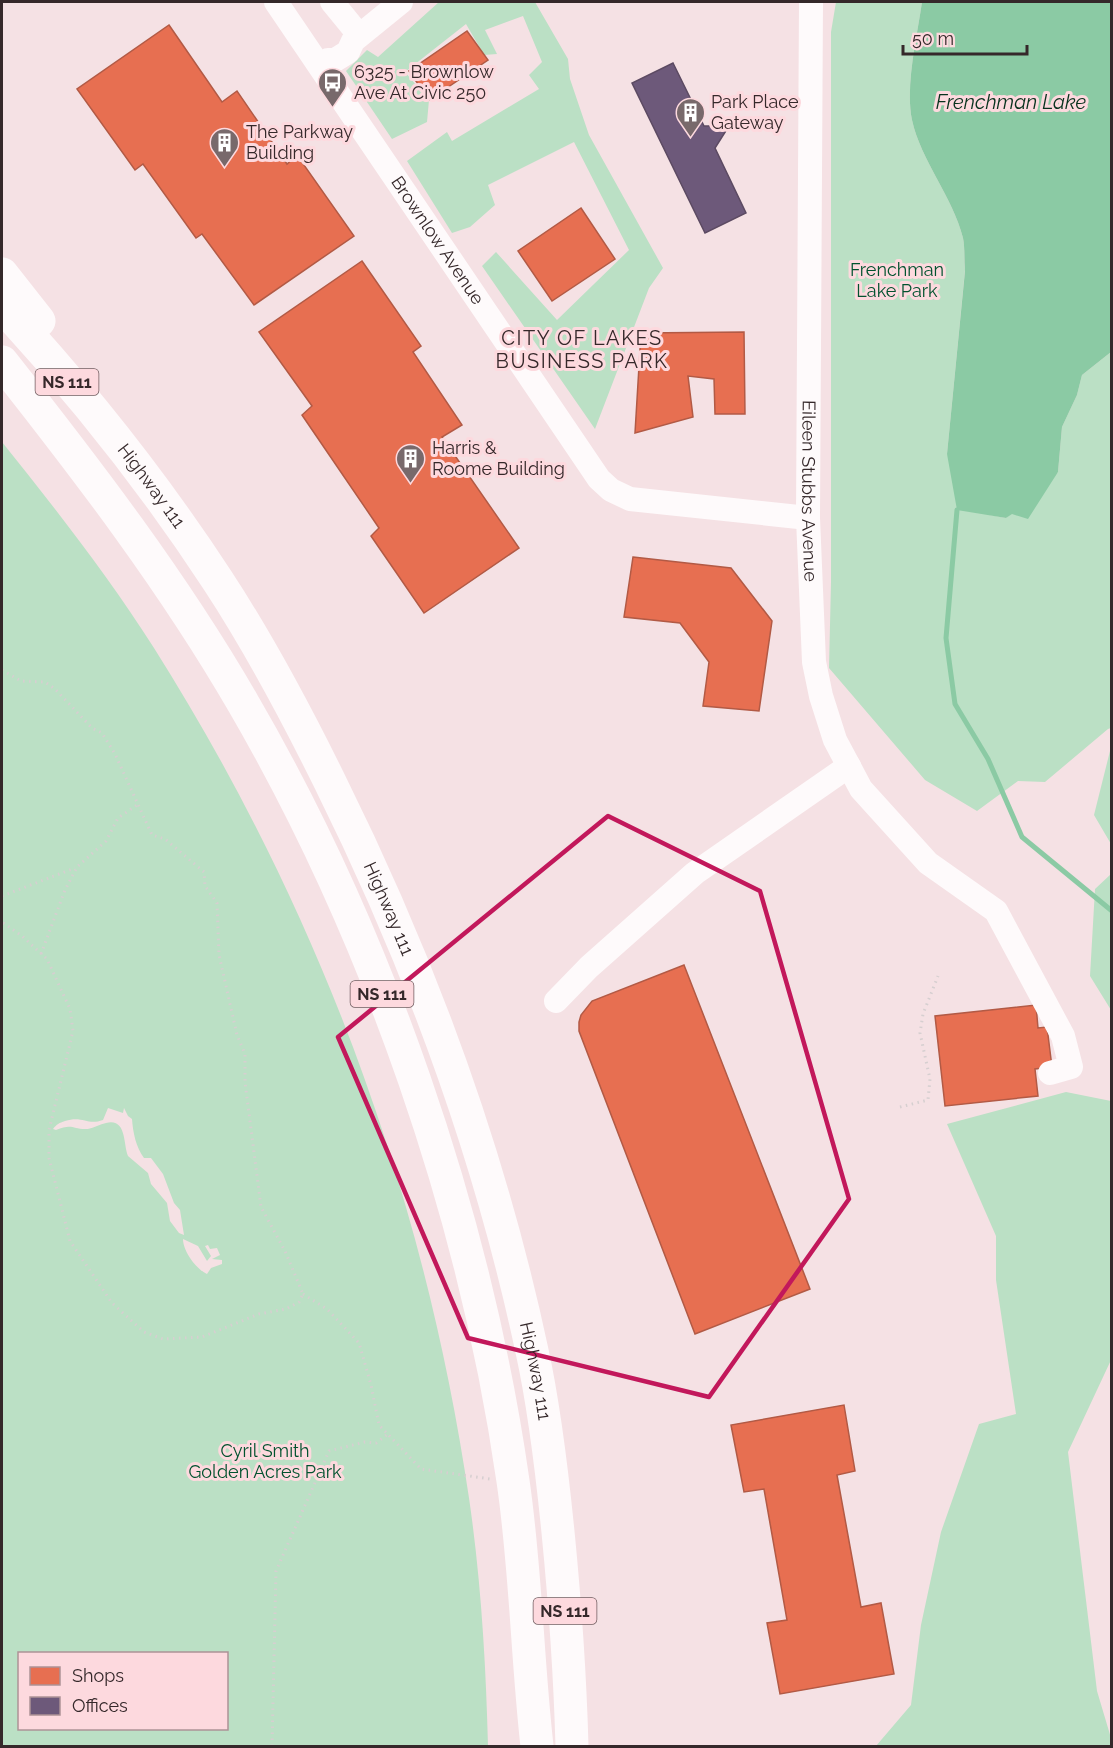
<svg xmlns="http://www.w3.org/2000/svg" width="1113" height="1748" font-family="Raleway,sans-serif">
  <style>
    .green { fill: #bbe0c5; fill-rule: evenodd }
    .water { fill: #8bcaa4 }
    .shops { fill: #e76f51; stroke: #b25a45; stroke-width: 1.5 }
    .offices { fill: #6d597a; stroke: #5c4a62; stroke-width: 1.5 }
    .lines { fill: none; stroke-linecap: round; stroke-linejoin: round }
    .stream { stroke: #8bcaa4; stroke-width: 5 }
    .path { stroke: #d6cfd0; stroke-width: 3; stroke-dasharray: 1.5 4.5; stroke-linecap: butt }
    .minor { stroke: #fefafb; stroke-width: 24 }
    .highway { stroke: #fefafb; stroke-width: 33 }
    .marked { fill: none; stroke: #c2185b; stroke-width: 4.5; stroke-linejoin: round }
    .labels { text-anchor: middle; stroke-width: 6; stroke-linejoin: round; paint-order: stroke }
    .shield { fill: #fdd9de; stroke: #715d60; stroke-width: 1.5 }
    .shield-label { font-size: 16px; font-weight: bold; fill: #35282a }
    .poi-label { font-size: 18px; fill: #35282a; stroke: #fdd9de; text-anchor: start }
    .street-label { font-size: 18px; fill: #35282a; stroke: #fdd9de }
    .park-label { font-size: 18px; fill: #01522e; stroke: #fdd9de }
    .water-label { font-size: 20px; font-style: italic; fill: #07321d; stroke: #fdd9de }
    .neighbourhood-label { font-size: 20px; letter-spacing: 1.5px; fill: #35282a; stroke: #fdd9de }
  </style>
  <rect width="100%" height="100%" fill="#f5e1e4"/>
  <!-- green -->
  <path class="green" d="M439,2H535L568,59L570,79L589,135L663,268L649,288L595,429L482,266L496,252L557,320L629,250L574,142L488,185L495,205L470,227L452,233L407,161L447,132L452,141L539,89L529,75L542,62L523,16L485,30L497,54L484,55L466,24L405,72L429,100L427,122L392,139L346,71L367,50L378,57Z
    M836,2H922C917,37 905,86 912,120C921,161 953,197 963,238C965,248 964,260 965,270L947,454L990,515L1006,518L1058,472L1062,427L1077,395L1082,375L1111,352V728L1108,729L1045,782L1018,781L977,811L925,780L829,668L831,582V32Z
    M2,442C55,508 109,577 154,648C319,909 424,1193 469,1498C481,1580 486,1664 488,1746H2ZM108,1108L123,1113L124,1108L128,1116L132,1119C133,1133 136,1147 144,1158H151L163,1174L174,1203L180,1210L184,1235L179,1233L170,1221L167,1203L151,1184L148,1173L128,1156C123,1144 127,1118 106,1123C100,1124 94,1128 88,1129C73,1130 73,1123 56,1130L53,1129C57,1124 59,1123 65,1121C83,1115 87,1126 103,1120ZM183,1239L198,1246L207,1261L211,1256L205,1246L208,1245L210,1249L217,1248L220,1255L212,1259L222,1260V1264L211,1268L207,1274C196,1269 183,1251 183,1239ZM20,1654H226V1728H20Z
    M1111,747L1112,844H1111L1094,815Z
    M1111,874V1010L1090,976L1095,889Z
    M1066,1092L1111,1101V1360L1068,1452L1097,1691L1111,1738V1746H876L911,1705L921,1625L941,1532L979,1424L1016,1414L996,1280V1236L947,1124Z"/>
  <!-- water -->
  <path class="water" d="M922,2H1111V352L1082,375L1077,395L1062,427L1058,472L1028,519L1012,514L1006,518L957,510L947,454L965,271C964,260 965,248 963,238C953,197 921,161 912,120C905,86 917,37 922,2Z"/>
  <!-- shops -->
  <path class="shops" d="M169,25L222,102L237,91L287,164L297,155L354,236L254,305L202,234L196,238L143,164L135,170L77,89Z
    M467,31L488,60L429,100L409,71Z
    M581,208L615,259L552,301L518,251Z
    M362,261L421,346L413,352L462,425L442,437L519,548L424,613L371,536L379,528L302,415L312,406L259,332Z
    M744,332L745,414H715L714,379L688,376L693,417L635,433L641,333Z
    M633,557L731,568L772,621L759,711L703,706L709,662L680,623L624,617Z
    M684,965L810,1289L695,1334L579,1031V1022L581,1015L592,1001Z
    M1036,1005L1038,1028L1047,1027L1052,1067L1035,1069L1038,1096L945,1106L935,1016Z
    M844,1405L855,1471L837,1475L861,1607L881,1603L894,1674L780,1694L767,1623L787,1620L764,1489L744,1492L731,1425Z"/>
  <!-- offices -->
  <path class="offices" d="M673,63L704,126H729L715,148L746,213L705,233L632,83Z"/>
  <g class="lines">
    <!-- stream -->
    <path class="stream" d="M957,510L946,638L955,704L988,759L1022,837L1112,911"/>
    <!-- path -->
    <path class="path" d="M2,670L21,681L45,682L55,689L92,728L102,733L115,754L152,835L165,839L204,872L205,886L217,903L219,955L237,1035L245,1054V1082L261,1207L285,1251L303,1294L299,1302L286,1309L259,1314L202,1337L163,1339L144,1332L112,1303L70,1241L49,1158V1130L73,1031L70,1009L47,959L22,936L2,922
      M2,896L75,868
      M41,954L65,890L77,867L106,841L118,818L137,805
      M900,1107L928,1100L930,1079L920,1033L923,1014L938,976
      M303,1294L327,1309L359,1343L371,1385L379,1425L421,1469L490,1479
      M1112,1550V1559
      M272,1746L276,1571L329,1451L365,1442L376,1443L388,1434"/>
    <!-- minor -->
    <g class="minor">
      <path id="s1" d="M276,2L599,479L611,490L630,499L808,518"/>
      <path d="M332,2L359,35"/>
      <path id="s2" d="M811,2L808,518L814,662L821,696L835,740L861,789L928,863L996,911L1063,1036L1071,1067L1050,1073"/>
      <path d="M320,66L328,60H335L348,52L353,41L401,2"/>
      <path d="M556,1001L589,967L695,873L849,766"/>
    </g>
    <!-- highway -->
    <g class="highway">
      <path d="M2,274L39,321"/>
      <path id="s3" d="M2,306C81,391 154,483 218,581C260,645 296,713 330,782C420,963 490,1154 532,1351C545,1410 552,1472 558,1532C565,1603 570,1675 572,1746"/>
      <path d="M2,362C88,471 173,582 243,703C378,935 475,1216 513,1481C526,1569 527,1658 537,1746"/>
    </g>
  </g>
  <!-- marked area -->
  <path class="marked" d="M608,816L760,891L849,1199L709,1397L468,1338L338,1037Z"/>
  <!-- icons -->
  <defs>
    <symbol id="bus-pin" viewBox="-11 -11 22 30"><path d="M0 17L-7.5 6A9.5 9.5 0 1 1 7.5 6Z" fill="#78696b" stroke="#fdd9de"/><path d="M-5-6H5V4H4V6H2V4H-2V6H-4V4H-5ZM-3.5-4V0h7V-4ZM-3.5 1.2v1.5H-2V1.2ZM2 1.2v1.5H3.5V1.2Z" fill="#fff"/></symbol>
    <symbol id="building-pin" viewBox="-11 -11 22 30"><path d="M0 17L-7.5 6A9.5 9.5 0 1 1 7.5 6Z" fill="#78696b" stroke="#fdd9de"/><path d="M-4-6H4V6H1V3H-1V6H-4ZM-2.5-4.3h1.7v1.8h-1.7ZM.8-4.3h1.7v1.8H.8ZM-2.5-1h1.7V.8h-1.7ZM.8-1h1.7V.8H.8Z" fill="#fff"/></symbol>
  </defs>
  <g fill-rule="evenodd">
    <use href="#bus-pin" x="316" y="66" width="33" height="45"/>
    <use href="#building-pin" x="674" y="96" width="33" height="45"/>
    <use href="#building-pin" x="208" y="126" width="33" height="45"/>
    <use href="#building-pin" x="394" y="442" width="33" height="45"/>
  </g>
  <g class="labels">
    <!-- shield labels -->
    <g class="shield">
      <rect x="35.5" y="369" width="63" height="26" rx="4.5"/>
      <rect x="350.5" y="981" width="63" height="26" rx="4.5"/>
      <rect x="533.5" y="1598" width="63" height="26" rx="4.5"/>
    </g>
    <g class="shield-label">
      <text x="67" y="388">NS 111</text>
      <text x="382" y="1000">NS 111</text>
      <text x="565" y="1617">NS 111</text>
    </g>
    <!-- poi labels -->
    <g class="poi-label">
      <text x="354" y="78">6325 - Brownlow<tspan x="354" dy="21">Ave At Civic 250</tspan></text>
      <text x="711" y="108">Park Place<tspan x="711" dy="21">Gateway</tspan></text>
      <text x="246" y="138">The Parkway<tspan x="246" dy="21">Building</tspan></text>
      <text x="432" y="454">Harris &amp;<tspan x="432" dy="21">Roome Building</tspan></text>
    </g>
    <!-- street labels -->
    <g class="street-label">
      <text dy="6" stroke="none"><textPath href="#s1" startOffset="288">Brownlow Avenue</textPath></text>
      <text dy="6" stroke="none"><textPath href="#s3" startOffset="234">Highway 111</textPath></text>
      <text dy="6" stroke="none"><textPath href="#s2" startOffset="489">Eileen Stubbs Avenue</textPath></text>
      <text dy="6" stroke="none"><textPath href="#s3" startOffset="720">Highway 111</textPath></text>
      <text dy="6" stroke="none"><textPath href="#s3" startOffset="1206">Highway 111</textPath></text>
    </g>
    <!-- park labels -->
    <g class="park-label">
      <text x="897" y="276">Frenchman<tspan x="897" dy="21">Lake Park</tspan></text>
      <text x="265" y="1457">Cyril Smith<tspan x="265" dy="21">Golden Acres Park</tspan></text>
    </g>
    <!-- water labels -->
    <g class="water-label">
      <text x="1011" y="109">Frenchman Lake</text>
    </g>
    <!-- neighbourhood labels -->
    <g class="neighbourhood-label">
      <text x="582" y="345">CITY OF LAKES<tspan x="582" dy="23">BUSINESS PARK</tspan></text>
    </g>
  </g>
  <!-- border -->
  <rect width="1113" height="1748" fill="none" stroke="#35282a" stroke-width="6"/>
  <!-- legend -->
  <rect x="18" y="1652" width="210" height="78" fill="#fdd9de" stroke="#ad9296" stroke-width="1.5"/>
  <rect x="30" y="1667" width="30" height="18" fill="#e76f51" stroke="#ad9296" stroke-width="1.5"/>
  <text x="72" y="1682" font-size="18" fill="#35282a">Shops</text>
  <rect x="30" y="1697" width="30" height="18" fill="#6d597a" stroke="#ad9296" stroke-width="1.5"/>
  <text x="72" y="1712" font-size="18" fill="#35282a">Offices</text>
  <!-- scale -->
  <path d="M903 45v9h124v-9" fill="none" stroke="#35282a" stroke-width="3"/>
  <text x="912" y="45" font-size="18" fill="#35282a" stroke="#fdd9de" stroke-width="4.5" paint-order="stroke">50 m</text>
</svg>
